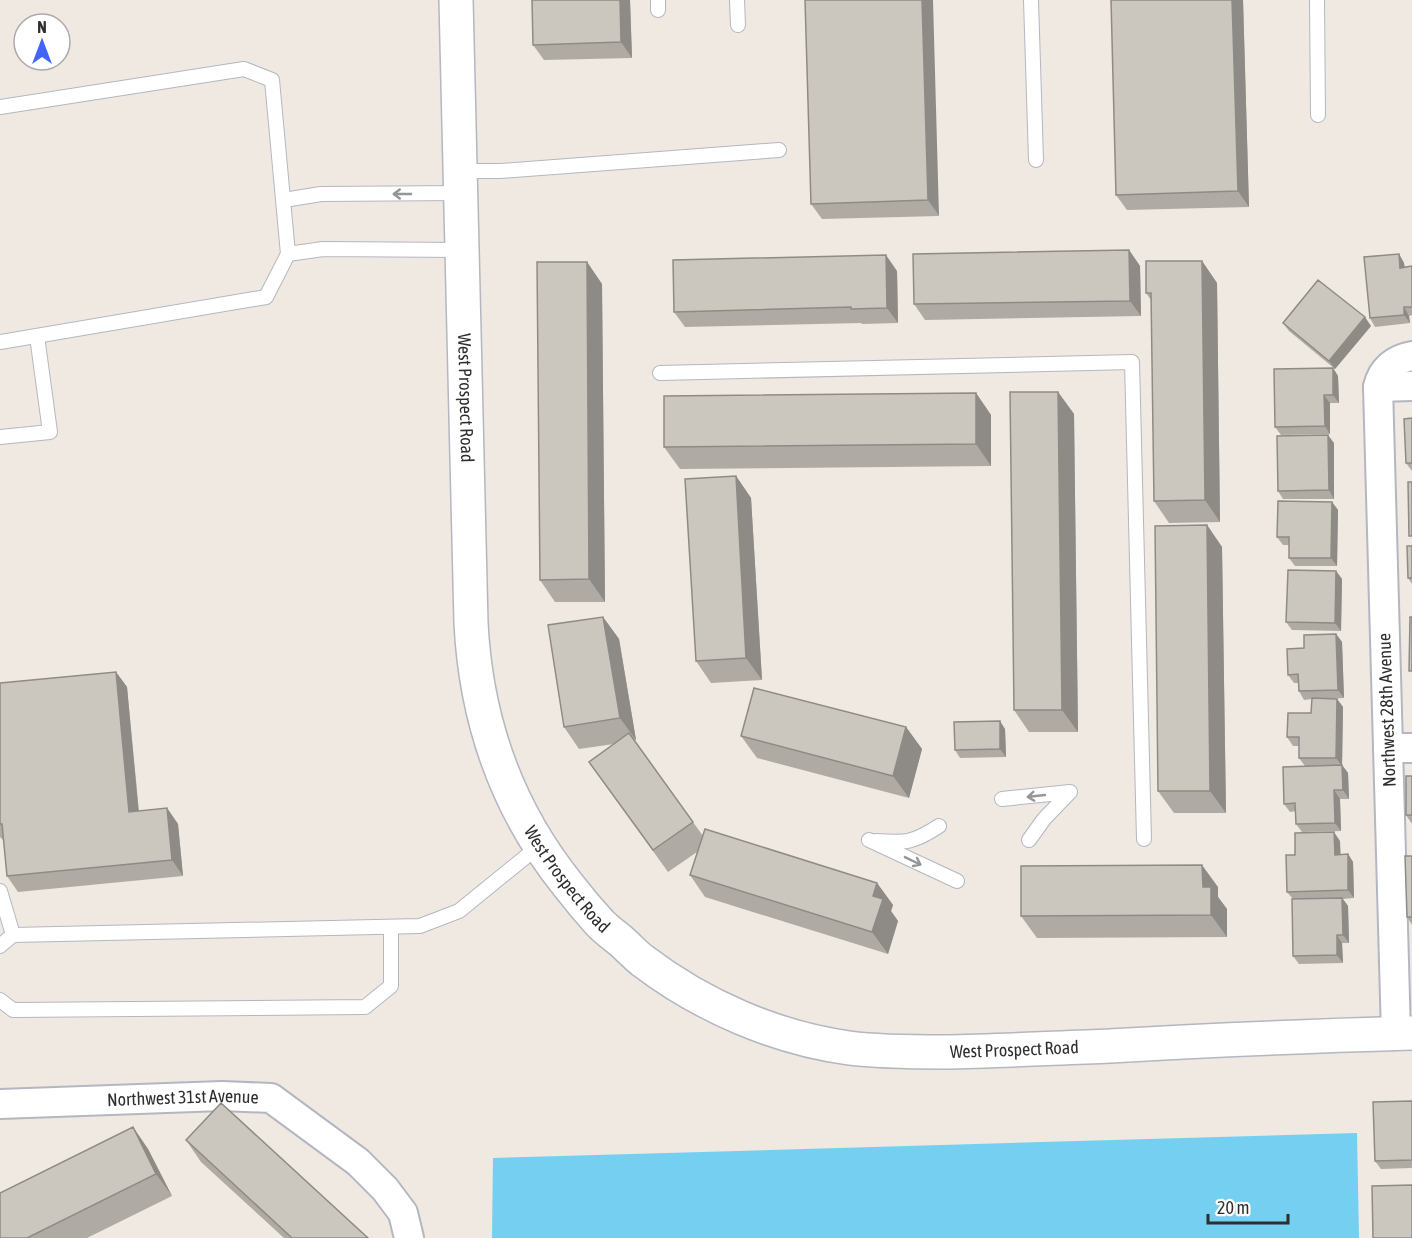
<svg xmlns="http://www.w3.org/2000/svg" width="1412" height="1238" font-family="'Asap Condensed',sans-serif">
  <style>
    .water { fill: #75cff0 }
    .lines { fill: none; stroke-linecap: round; stroke-linejoin: round }
    .service-casing { stroke: #b4b7c1; stroke-width: 16 }
    .minor-casing { stroke: #b4b7c1; stroke-width: 32 }
    .secondary-casing { stroke: #b4b7c1; stroke-width: 36 }
    .service { stroke: #fff; stroke-width: 14 }
    .minor { stroke: #fff; stroke-width: 28 }
    .secondary { stroke: #fff; stroke-width: 33 }
    .wall { fill: #afaba4 }
    .shaded-wall { fill: #8e8b86 }
    .building { fill: #cbc7bf; stroke: #8e8b86; stroke-width: 1.5 }
    .oneway { stroke: #969696 }
    .labels { text-anchor: middle; stroke-width: 4.5; stroke-linejoin: round; paint-order: stroke }
    .street-label { font-size: 18px; fill: #2e2e2e; stroke: #fff }
  </style>
  <rect width="100%" height="100%" fill="#efe9e1"/>
  <!-- water -->
  <path class="water" d="M1357,1133L1359,1238H492L493,1158Z"/>
  <g class="lines">
    <defs>
      <path id="service" d="M658,0V10
        M737,0L738,25
        M1031,0L1036,160
        M1317,0L1318,115
        M0,107L244,69L272,80L288,254L266,297L0,342
        M460,171H500L779,150
        M284,200L321,194L461,193
        M288,254L323,249L462,250
        M660,373L1132,362L1144,839
        M0,437L50,432L37,336
        M1002,799L1070,792
        M869,840L957,881
        M1029,840L1044,819L1070,792
        M876,841C906,843 913,843 939,826
        M0,891L13,935
        M0,946L13,935L420,926L459,911L539,846
        M0,1000L13,1010L365,1007L391,986V927"/>
      <g id="minor">
        <path d="M1378,387L1412,386"/>
        <path d="M1388,748H1412"/>
        <path d="M1396,1034L1378,387C1382,369 1395,359 1412,356"/>
        <path id="s1" d="M0,1104L222,1096L271,1098L358,1162L385,1189L403,1213L409,1238"/>
      </g>
      <g id="secondary">
        <path id="s2" d="M456,0L471,623C476,722 507,809 568,885C578,898 588,910 599,922C605,929 614,935 621,941C629,948 635,955 643,961C702,1006 776,1038 849,1048C880,1052 912,1052 944,1052C999,1051 1054,1048 1110,1046C1210,1040 1311,1036 1412,1033"/>
      </g>
    </defs>
    <!-- service casing -->
    <use href="#service" class="service-casing"/>
    <!-- minor casing -->
    <use href="#minor" class="minor-casing"/>
    <!-- secondary casing -->
    <use href="#secondary" class="secondary-casing"/>
    <!-- service -->
    <use href="#service" class="service"/>
    <!-- minor -->
    <use href="#minor" class="minor"/>
    <!-- secondary -->
    <use href="#secondary" class="secondary"/>
  </g>
  <!-- wall -->
  <path class="wall" d="M532,0H630L632,58L544,60L533,45Z
    M805,0L939,216L822,219L811,204Z
    M1111,0H1243L1249,207L1127,210L1116,195Z
    M1129,250L1140,266L1141,316L925,320L914,304Z
    M1399,254L1404,263L1405,267L1412,266V315L1409,316L1410,323L1375,327L1370,318Z
    M1202,261L1217,283L1220,522L1169,523L1154,501L1151,300L1146,293Z
    M587,262L602,284L605,602H555L540,580Z
    M897,271L898,323L862,324L861,323L685,327L674,312Z
    M1283,323L1371,326L1335,369L1289,331Z
    M1333,368L1338,376L1339,403H1330V434L1281,435L1275,427Z
    M1058,392L1074,414L1078,732H1029L1014,710Z
    M976,393L991,415V466L680,469L664,447Z
    M1412,418V471L1406,463Z
    M1334,443V499H1283L1278,491Z
    M736,476L751,498L762,680L711,683L696,661Z
    M1332,502L1338,510L1337,566H1295L1289,558V545H1283L1277,537Z
    M1207,525L1222,547L1226,813H1174L1158,791Z
    M1412,546V584L1408,578Z
    M1336,571L1342,579L1341,631L1292,630L1286,622Z
    M603,617L619,639L636,740H634L703,836L877,883L893,905L891,911L898,921L888,954L705,897L690,875L697,852L668,872L589,762L614,744L579,749L564,727Z
    M1336,634L1342,642L1344,698L1325,699H1337L1343,707L1342,765L1348,773L1349,799H1340L1341,831L1302,832L1296,824V811L1290,812L1284,804L1305,766L1299,758V746H1293L1287,737L1311,713L1312,699L1304,700L1299,691L1298,683H1294L1288,675L1304,648Z
    M116,672L127,687L139,811L167,808L178,824L183,876L18,892L7,876L4,841L0,837V683Z
    M906,727L922,749L909,798L757,758L741,736Z
    M1005,729L1006,757L960,758L955,750Z
    M1412,776V824L1406,815Z
    M1340,841V855L1348,854L1353,862L1354,898L1343,899L1348,906L1349,943H1342L1343,963L1299,964L1293,956V899L1287,892L1295,855Z
    M1412,856V925L1407,917Z
    M1218,887V897L1227,909V937L1037,938L1021,916Z
    M1412,1101V1168L1381,1169L1375,1161Z
    M133,1127L148,1149L172,1196L87,1238H0Z
    M186,1140L368,1238H284L201,1162Z"/>
  <!-- shaded-wall -->
  <path class="shaded-wall" d="M620,0H630L632,58L621,42Z
    M922,0H933L939,216L928,200Z
    M1232,0H1243L1249,207L1238,191Z
    M1129,250L1140,266L1141,316L1130,301Z
    M1399,254L1404,263L1405,276L1400,268Z
    M886,255L897,271L898,323L887,308Z
    M1202,261L1217,283L1220,522L1205,500Z
    M587,262L602,284L605,602L589,579Z
    M1404,307L1409,316L1410,323L1404,315Z
    M1365,317L1371,326L1335,369L1329,361Z
    M1333,368L1338,376L1339,403L1333,395Z
    M1058,392L1074,414L1078,732L1062,710Z
    M976,393L991,415V466L976,444Z
    M1324,395L1330,403V434L1325,426Z
    M1328,435L1334,443V499L1329,490Z
    M736,476L751,498L762,680L746,658Z
    M1332,502L1338,510L1337,566L1331,558Z
    M1207,525L1222,547L1226,813L1210,791Z
    M1336,571L1342,579L1341,631L1335,623Z
    M603,617L619,639L636,740L620,718Z
    M1336,634L1342,642L1344,698L1338,690Z
    M116,672L127,687L140,827L129,812Z
    M1337,699L1343,707L1342,766L1336,758Z
    M1000,721L1005,729L1006,757L1000,749Z
    M906,727L922,749L909,798L893,776Z
    M1342,765L1348,773L1349,799L1343,790Z
    M1334,790L1340,799L1341,831L1335,823Z
    M167,808L178,824L183,876L172,860Z
    M1334,832L1340,841L1341,863L1335,855Z
    M1348,854L1353,862L1354,898L1348,890Z
    M1202,865L1218,887V897L1227,909V937L1211,915L1203,887Z
    M877,883L893,905L891,911L898,921L888,954L872,932L873,896Z
    M1342,898L1348,906L1349,943L1343,935Z
    M1337,935L1342,943L1343,963L1337,955Z
    M133,1127L148,1149L172,1196L156,1174Z"/>
  <!-- building -->
  <path class="building" d="M532,0H620L621,42L533,45Z
    M805,0H922L928,200L811,204Z
    M1111,0H1232L1238,191L1116,195Z
    M1129,250L1130,301L914,304L913,254Z
    M1399,254L1400,268L1412,266V307H1404V315L1370,318L1364,257Z
    M886,255L887,308L851,309V307L674,312L673,260Z
    M1146,261H1202L1205,500L1154,501L1151,293H1146Z
    M537,262H587L589,579L540,580Z
    M1318,280L1365,317L1329,361L1283,323Z
    M1333,368V395H1324L1325,426L1275,427L1274,369Z
    M1010,392H1058L1062,710H1014Z
    M976,393V444L664,447V396Z
    M1412,418V463H1406L1404,419Z
    M1328,435L1329,490L1278,491L1277,436Z
    M736,476L746,658L696,661L685,479Z
    M1408,482H1412V536H1409Z
    M1278,501L1332,502L1331,558H1289V537H1277Z
    M1207,525L1210,791H1158L1155,526Z
    M1407,546H1412V578H1408Z
    M1288,570L1336,571L1335,623L1286,622Z
    M603,617L620,718L564,727L548,625Z
    M1410,617H1412V671H1409Z
    M1336,634L1338,690L1299,691L1298,674L1288,675L1287,649L1304,648V635Z
    M116,672L129,812L167,808L172,860L7,876L2,824H0V683Z
    M754,688L906,727L893,776L741,736Z
    M1312,698L1337,699L1336,758H1299V737H1287L1288,713H1311Z
    M1000,721V749L955,750L954,722Z
    M629,733L693,822L653,850L589,762Z
    M1342,765L1343,790H1334L1335,823L1296,824L1295,803L1284,804L1283,767Z
    M1406,776H1412V815H1406Z
    M705,829L877,883L873,896L883,899L872,932L690,875Z
    M1334,832L1335,855L1348,854V890L1287,892L1286,855H1295V833Z
    M1405,856H1412V917H1407Z
    M1202,865L1203,887H1211V915L1021,916V866Z
    M1342,898L1343,935H1337V955L1293,956L1292,899Z
    M1412,1101V1160L1375,1161L1373,1102Z
    M221,1103L368,1238H292L186,1140Z
    M133,1127L156,1174L27,1238H0V1193Z
    M1412,1185V1238H1373L1372,1186Z"/>
  <!-- one-way arrows -->
  <defs><path id="oneway-shaft" d="M-6 0H5M1.5-3L5.5 0L1.5 3" fill="none" stroke-width="1.6" stroke-linecap="round" stroke-linejoin="round" transform="scale(1.5)"/></defs>
  <g class="oneway">
    <use href="#oneway-shaft" transform="translate(402 194) rotate(180)"/>
    <use href="#oneway-shaft" transform="translate(1036 796) rotate(174)"/>
    <use href="#oneway-shaft" transform="translate(913 861) rotate(26)"/>
  </g>
  <g class="labels">
    <!-- street labels -->
    <g class="street-label">
      <text dy="6" stroke="none"><textPath href="#s2" startOffset="398">West Prospect Road</textPath></text>
      <text transform="translate(1387 710) rotate(-92)" y="6">Northwest 28th Avenue</text>
      <text dy="6" stroke="none"><textPath href="#s2" startOffset="902">West Prospect Road</textPath></text>
      <text dy="6" stroke="none"><textPath href="#s2" startOffset="1406">West Prospect Road</textPath></text>
      <text dy="6" stroke="none"><textPath href="#s1" startOffset="183">Northwest 31st Avenue</textPath></text>
    </g>
  </g>
  <!-- north arrow -->
  <g transform="translate(42 42)"><circle r="28" fill="#ffffff" stroke="#ababab" stroke-width="1.5"/>
  <path d="M0-4.5L10 22L0 15L-10 22Z" fill="#4264fb"/>
  <text y="-9" font-size="16" font-weight="bold" text-anchor="middle" fill="#2e2e2e">N</text>
  </g>
  <!-- scale -->
  <path d="M1208 1214v9h80v-9" fill="none" stroke="#2e2e2e" stroke-width="3"/>
  <text x="1217" y="1214" font-size="18" fill="#2e2e2e" stroke="#ffffff" stroke-width="4.5" paint-order="stroke">20 m</text>
</svg>
